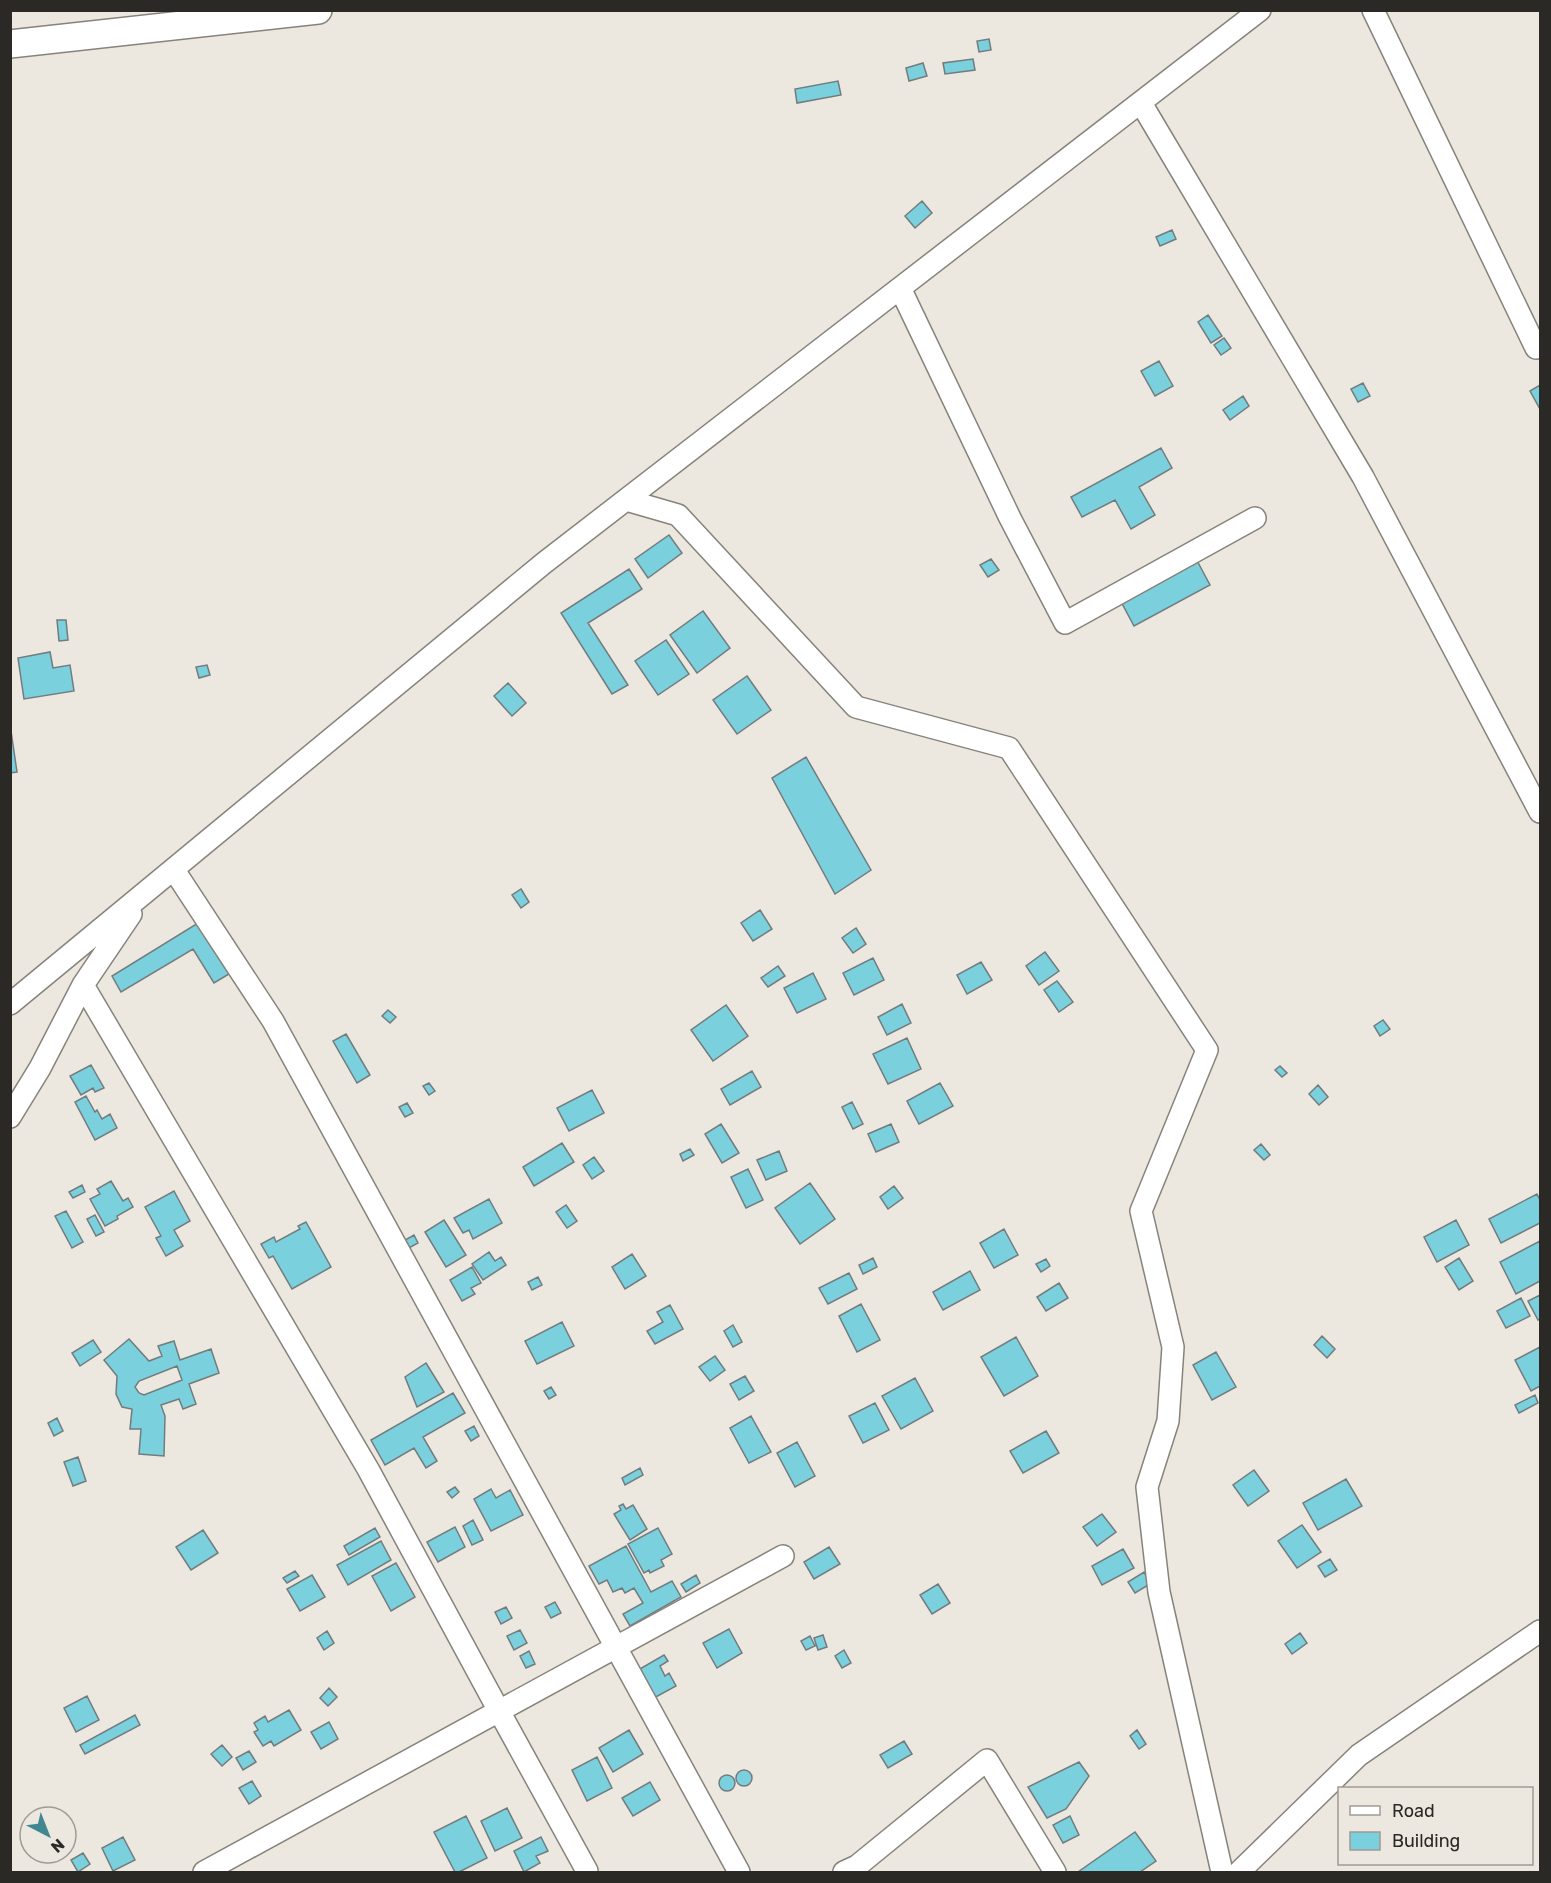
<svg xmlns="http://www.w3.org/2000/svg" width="1551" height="1883" font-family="Rubik,sans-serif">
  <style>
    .building { fill: #7ad0dd; stroke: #727c7e; stroke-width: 1.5; fill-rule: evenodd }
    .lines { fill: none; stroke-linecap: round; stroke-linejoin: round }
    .minor-casing { stroke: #87837b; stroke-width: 24 }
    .major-casing { stroke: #87837b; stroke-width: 30 }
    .minor { stroke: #fff; stroke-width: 21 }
    .major { stroke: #fff; stroke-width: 27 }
  </style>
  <rect width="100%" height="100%" fill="#ece7df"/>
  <!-- building -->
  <path class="building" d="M989,39L991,50L979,52L977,41Z
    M973,59L975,70L945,74L943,63Z
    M923,63L927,76L909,81L906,68Z
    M838,81L841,95L797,103L795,89Z
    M922,201L932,213L915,228L905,216Z
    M1172,230L1176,239L1160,246L1156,237Z
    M1208,315L1222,336L1211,343L1198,322Z
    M1224,338L1231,348L1221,355L1214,345Z
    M1159,361L1173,386L1155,396L1141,371Z
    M1363,383L1370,396L1358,402L1351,389Z
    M1540,385V409L1530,391Z
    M1243,396L1249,406L1230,420L1223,410Z
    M1161,448L1172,468L1139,487L1155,515L1131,529L1115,500L1082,517L1071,497Z
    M669,535L682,553L648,578L635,559Z
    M1194,555L1210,585L1134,626L1118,596Z
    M991,559L999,570L988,577L980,565Z
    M629,569L642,589L588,623L628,685L612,694L561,613Z
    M703,611L730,648L697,673L670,635Z
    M57,620H66L68,640L59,641Z
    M666,640L689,674L658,695L635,661Z
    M50,652L53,668L70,665L74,691L24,699L18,658Z
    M207,665L210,675L199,678L196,667Z
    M747,676L771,710L737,734L713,700Z
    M508,683L526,703L512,716L494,696Z
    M10,724L17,772L10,773Z
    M806,757L871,870L835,894L772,778Z
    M521,889L529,902L521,908L512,895Z
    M760,910L772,929L753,941L741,923Z
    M198,923L229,974L214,983L193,949L121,992L112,976Z
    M856,928L866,944L853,953L842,938Z
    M1045,952L1059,971L1039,985L1026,966Z
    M873,958L884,980L854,995L843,973Z
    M981,962L992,980L967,994L957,975Z
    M778,966L785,976L768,987L761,978Z
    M813,973L826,999L797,1013L784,988Z
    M1057,981L1073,1002L1059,1012L1044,990Z
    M902,1004L911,1023L887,1035L878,1017Z
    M726,1005L748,1036L713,1061L691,1030Z
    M388,1010L396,1017L390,1023L382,1016Z
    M1383,1020L1390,1029L1380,1036L1374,1026Z
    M346,1034L370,1075L357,1083L333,1041Z
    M907,1038L921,1069L888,1084L873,1054Z
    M91,1065L104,1088L95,1092L93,1088L81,1095L70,1076Z
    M1280,1066L1287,1073L1282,1077L1275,1070Z
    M752,1071L761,1087L730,1105L721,1089Z
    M429,1083L435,1091L429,1095L423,1086Z
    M940,1083L953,1106L919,1124L907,1101Z
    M1318,1085L1328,1097L1319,1105L1309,1094Z
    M592,1090L604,1113L569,1131L557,1108Z
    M86,1096L95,1112L97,1110L102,1119L110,1114L117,1128L95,1140L75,1102Z
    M852,1102L863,1124L853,1129L842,1107Z
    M407,1103L413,1113L405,1117L399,1107Z
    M721,1124L739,1153L722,1163L705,1134Z
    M891,1124L899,1142L876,1152L868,1134Z
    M562,1143L574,1162L534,1186L523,1167Z
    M1261,1144L1270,1155L1264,1160L1254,1150Z
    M690,1149L694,1155L683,1161L680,1154Z
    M779,1151L787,1171L766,1180L757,1160Z
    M594,1157L604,1171L592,1179L583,1165Z
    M748,1169L763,1200L746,1208L731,1177Z
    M111,1181L123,1201L128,1198L133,1207L117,1216L118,1219L105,1226L90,1199L100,1194L97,1189Z
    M810,1183L835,1219L800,1244L775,1208Z
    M82,1185L85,1192L73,1198L69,1192Z
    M894,1186L903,1198L888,1209L880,1197Z
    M174,1191L190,1221L174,1230L183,1246L166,1256L156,1238L161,1236L145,1207Z
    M1537,1194L1540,1200V1223L1501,1243L1489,1219Z
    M489,1199L502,1223L473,1239L469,1230L463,1233L454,1218Z
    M566,1205L577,1221L567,1228L556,1212Z
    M66,1211L83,1242L72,1248L55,1216Z
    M95,1215L104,1232L96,1236L87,1219Z
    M444,1220L466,1255L446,1267L425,1232Z
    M1456,1220L1469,1245L1437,1262L1424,1237Z
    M306,1222L331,1267L292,1289L273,1256L269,1258L261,1244L274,1237L276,1242L300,1229L298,1226Z
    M1004,1229L1018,1255L994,1268L980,1243Z
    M414,1235L418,1243L409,1248L405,1240Z
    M1540,1241V1281L1516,1294L1500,1262Z
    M489,1252L495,1261L501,1257L506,1265L483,1280L472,1264Z
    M632,1254L646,1276L625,1289L612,1267Z
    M873,1258L877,1267L863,1274L859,1265Z
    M1459,1258L1473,1281L1459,1290L1445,1267Z
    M1046,1259L1050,1266L1041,1272L1036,1264Z
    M472,1267L481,1283L471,1288L475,1294L462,1301L450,1280Z
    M970,1271L980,1290L943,1310L933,1292Z
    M849,1273L857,1289L828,1304L819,1288Z
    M538,1277L542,1285L532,1290L528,1282Z
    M1059,1283L1068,1298L1046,1311L1037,1297Z
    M1540,1295V1319L1538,1320L1528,1301Z
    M1521,1298L1530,1316L1506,1328L1497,1311Z
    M861,1304L880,1340L857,1352L839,1316Z
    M670,1305L683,1329L655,1344L647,1331L663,1322L657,1312Z
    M562,1322L574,1346L537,1364L525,1341Z
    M733,1325L742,1342L733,1347L724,1331Z
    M1322,1336L1335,1349L1327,1358L1314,1345Z
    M1016,1337L1038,1376L1004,1396L981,1357Z
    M129,1339L149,1361L162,1356L158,1346L174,1341L180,1360L211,1349L219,1373L189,1384L196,1404L183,1409L179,1399L161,1405L165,1416L164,1456L139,1454L141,1429H130L132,1409L122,1407L116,1394L117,1376L104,1360ZM177,1366L182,1380L144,1395L139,1393L135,1387L139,1381Z
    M93,1340L101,1352L80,1366L72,1353Z
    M1540,1347V1386L1531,1391L1515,1360Z
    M1216,1352L1236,1387L1212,1400L1193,1365Z
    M715,1356L725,1370L710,1381L699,1367Z
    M426,1363L444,1392L417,1407L405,1377Z
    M745,1376L754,1391L739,1400L730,1384Z
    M915,1378L933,1411L901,1429L882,1396Z
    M551,1387L556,1395L549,1399L544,1391Z
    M453,1393L465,1413L423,1437L437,1461L426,1468L414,1448L385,1465L371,1440Z
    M1535,1395L1538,1403L1519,1413L1515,1405Z
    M875,1403L889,1430L863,1443L849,1416Z
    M751,1416L771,1452L749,1463L730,1428Z
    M57,1418L63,1431L54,1436L48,1423Z
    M474,1426L479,1436L471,1441L465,1431Z
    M1046,1431L1059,1453L1023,1473L1010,1451Z
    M797,1442L815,1476L795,1487L777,1453Z
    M78,1457L86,1481L73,1486L64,1462Z
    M640,1468L643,1475L625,1485L622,1478Z
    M1254,1470L1269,1491L1248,1506L1233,1485Z
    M1346,1479L1362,1506L1318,1530L1303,1503Z
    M455,1487L459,1492L452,1498L447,1492Z
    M491,1489L496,1498L510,1490L523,1515L491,1531L474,1499Z
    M623,1504L626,1509L633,1505L647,1529L630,1540L614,1514L621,1510L619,1506Z
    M1102,1514L1116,1532L1097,1546L1083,1527Z
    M473,1520L483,1540L472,1545L463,1526Z
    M1302,1525L1321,1552L1297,1568L1278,1541Z
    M455,1527L465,1547L438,1562L427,1542Z
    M375,1528L380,1537L349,1555L344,1546Z
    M658,1528L672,1554L661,1560L664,1566L650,1573L649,1570L644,1573L628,1544Z
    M203,1530L218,1553L191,1570L176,1547Z
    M381,1541L391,1560L348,1585L337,1565Z
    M626,1546L651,1592L672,1581L681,1597L630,1626L623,1614L643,1603L634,1588L625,1593L622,1588L613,1592L607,1580L599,1584L589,1566Z
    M829,1547L840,1564L814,1579L804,1562Z
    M1123,1549L1134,1568L1102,1585L1092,1566Z
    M1330,1559L1337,1570L1325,1577L1318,1566Z
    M396,1563L415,1597L391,1611L372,1576Z
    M295,1571L299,1576L287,1583L283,1578Z
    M1144,1572L1150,1584L1135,1593L1128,1582Z
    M312,1575L325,1597L300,1611L287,1589Z
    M696,1575L700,1583L686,1592L681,1584Z
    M938,1584L950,1603L932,1614L920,1595Z
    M555,1602L561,1613L551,1618L545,1607Z
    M506,1607L512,1618L501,1624L495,1612Z
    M729,1629L742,1653L717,1668L703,1643Z
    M520,1630L527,1643L514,1650L507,1636Z
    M327,1631L334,1643L324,1650L317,1638Z
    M1300,1633L1307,1643L1292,1654L1285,1644Z
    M823,1635L827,1647L818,1650L814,1638Z
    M810,1636L815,1646L806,1650L801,1641Z
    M844,1650L851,1663L842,1668L835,1656Z
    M529,1651L535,1664L526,1668L520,1656Z
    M664,1655L668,1661L660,1666L665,1676L669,1673L676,1686L654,1698L638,1670Z
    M329,1688L337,1697L328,1706L320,1698Z
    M87,1696L99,1720L76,1732L64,1708Z
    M289,1710L301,1730L274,1746L271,1741L263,1746L254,1732L258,1730L254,1723L265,1716L268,1722Z
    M135,1715L140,1725L85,1754L80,1745Z
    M329,1722L338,1739L321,1749L311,1732Z
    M629,1730L643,1754L613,1772L599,1748Z
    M1137,1730L1146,1744L1139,1749L1130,1736Z
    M904,1741L912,1754L888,1768L880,1755Z
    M222,1745L232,1757L222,1766L211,1754Z
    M249,1751L256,1762L243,1770L236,1758Z
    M597,1757L612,1788L587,1801L572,1770Z
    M1079,1762L1089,1776L1066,1809L1047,1818L1028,1787Z
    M736 1778a8 8 0 1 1 16 0a8 8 0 1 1-16 0Z
    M719 1783a8 8 0 1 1 16 0a8 8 0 1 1-16 0Z
    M252,1781L261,1796L249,1804L239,1788Z
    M650,1782L660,1800L633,1816L622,1798Z
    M507,1808L522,1838L495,1851L481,1821Z
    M466,1816L487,1858L459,1872H455L434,1832Z
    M1070,1816L1079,1835L1063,1843L1053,1825Z
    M1135,1832L1156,1861L1140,1872H1078Z
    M123,1837L135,1860L113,1871L102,1848Z
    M541,1837L548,1851L536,1856L540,1863L524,1872L514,1851Z
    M83,1853L90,1864L78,1872L71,1860Z"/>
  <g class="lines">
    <defs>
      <path id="minor" d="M1373,10L1536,348
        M1141,103L1363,477L1540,812
        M900,288L1010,518L1065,623L1255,518
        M626,500L678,515L856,707L1009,748L1207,1050L1141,1211L1173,1347L1168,1421L1147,1487L1159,1592L1222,1872
        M174,870L273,1021L739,1872
        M83,985L368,1469L499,1711L587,1871
        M10,1004L544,563L1260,10
        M10,1117L40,1068L83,985L131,914
        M204,1872L783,1556
        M844,1872L857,1866L987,1760L1055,1872
        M1239,1872L1359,1755L1540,1631"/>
      <path id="major" d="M10,44L318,10"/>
    </defs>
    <!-- minor casing -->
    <use href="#minor" class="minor-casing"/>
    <!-- major casing -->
    <use href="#major" class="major-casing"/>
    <!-- minor -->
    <use href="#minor" class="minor"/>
    <!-- major -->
    <use href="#major" class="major"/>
  </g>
  <!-- border -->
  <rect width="1551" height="1883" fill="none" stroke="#2b2926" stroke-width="24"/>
  <!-- legend -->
  <rect x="1338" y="1787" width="195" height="78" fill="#ece7df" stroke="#9f9b95" stroke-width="1.5"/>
  <rect x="1350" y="1806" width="30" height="9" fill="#ffffff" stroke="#9f9b95" stroke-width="1.5"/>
  <text x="1392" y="1817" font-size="18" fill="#2b2926">Road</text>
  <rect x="1350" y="1832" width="30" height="18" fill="#7ad0dd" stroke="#9f9b95" stroke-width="1.5"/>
  <text x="1392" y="1847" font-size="18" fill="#2b2926">Building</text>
  <!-- north arrow -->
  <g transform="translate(48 1835) rotate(138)"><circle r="28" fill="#ece7df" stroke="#9f9b95" stroke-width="1.5"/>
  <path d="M0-4.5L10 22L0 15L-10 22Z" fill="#418791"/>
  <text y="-9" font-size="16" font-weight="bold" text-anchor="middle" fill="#2b2926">N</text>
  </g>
</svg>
